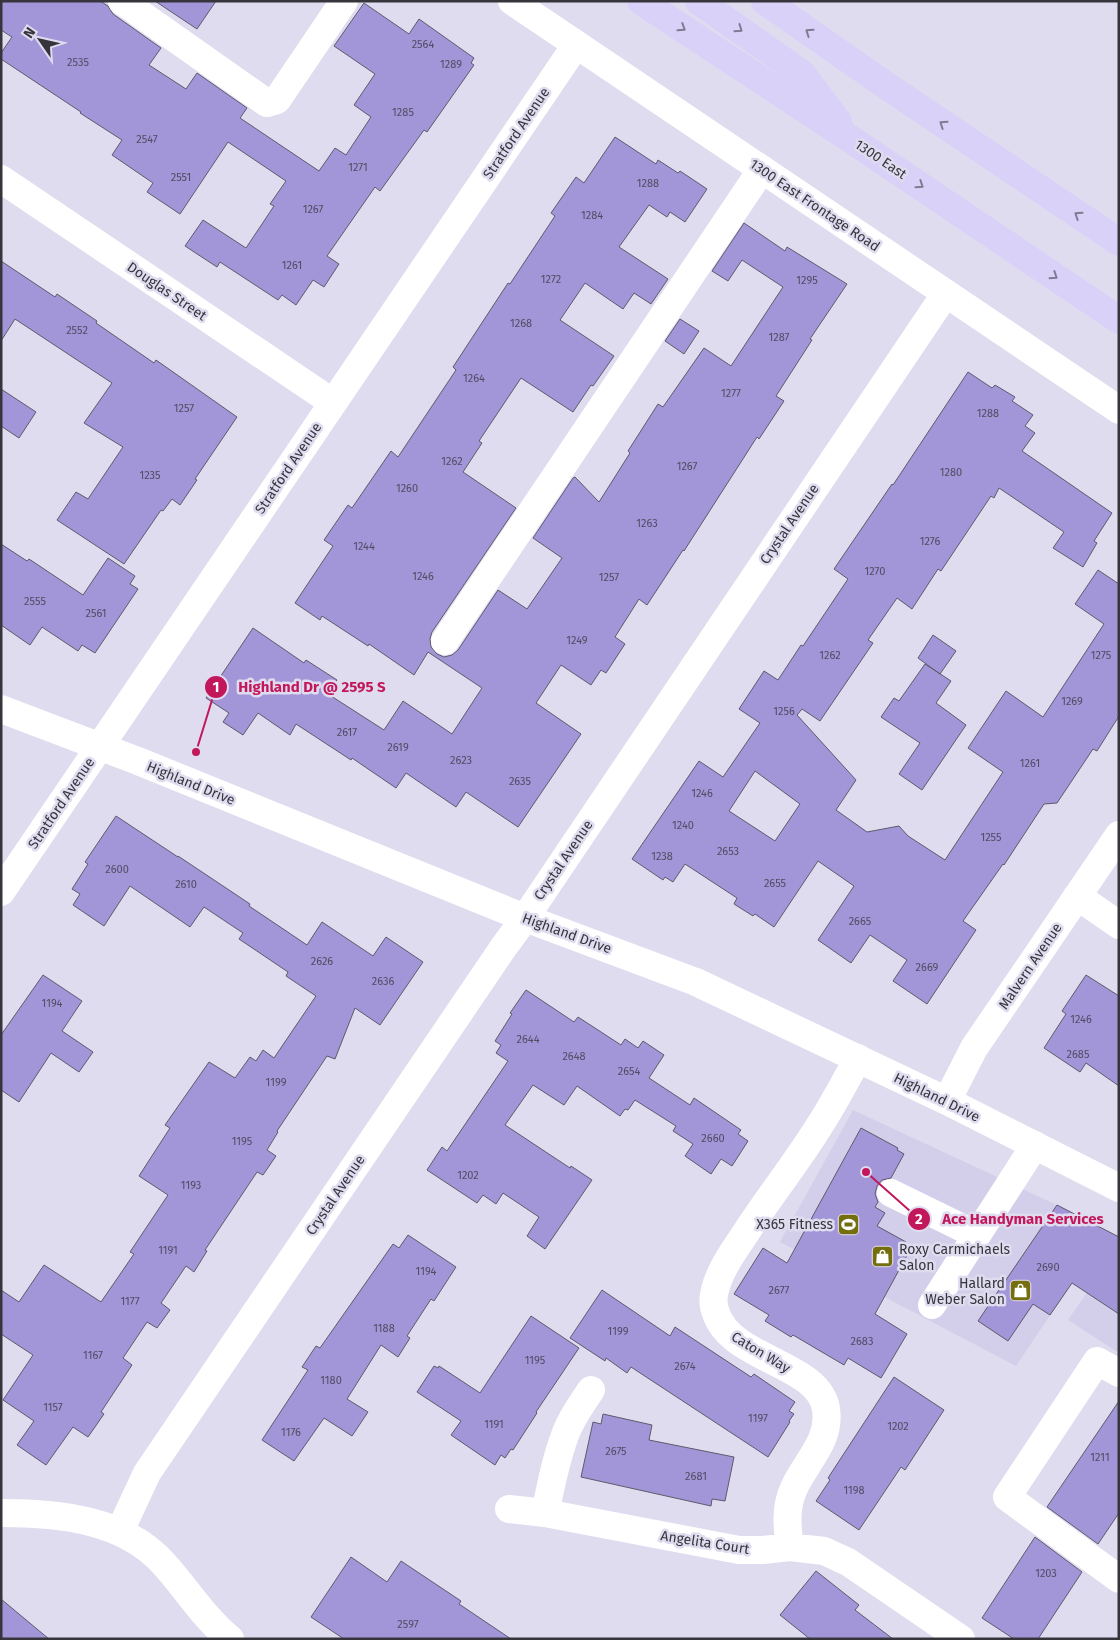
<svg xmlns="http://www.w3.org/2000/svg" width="1120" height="1640" font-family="'Fira Sans',sans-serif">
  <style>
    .built { fill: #d3cee9 }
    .building { fill: #a295d8; stroke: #5d5b6b; fill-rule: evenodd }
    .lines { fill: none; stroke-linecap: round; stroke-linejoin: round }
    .minor { stroke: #fff; stroke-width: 28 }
    .major { stroke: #d9d1f8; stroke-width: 28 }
    .oneway { stroke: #7f7b91 }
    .labels { text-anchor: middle; stroke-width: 5; stroke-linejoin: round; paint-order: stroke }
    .number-label { font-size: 11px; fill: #514d63 }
    .street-label { font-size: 14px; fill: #36353c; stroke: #dfdcef }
    .poi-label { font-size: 14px; fill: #36353c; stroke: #dfdcef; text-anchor: end }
    .leader { fill: none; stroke: #c2185b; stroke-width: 2 }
    .callout-dot { fill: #c2185b; stroke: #dfdcef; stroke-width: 2 }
    .mark-label { font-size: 15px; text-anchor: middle; font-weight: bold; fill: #fff }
    .callout-label { font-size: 15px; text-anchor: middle; font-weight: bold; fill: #c2185b; stroke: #dfdcef; stroke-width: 5; stroke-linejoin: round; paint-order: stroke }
  </style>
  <rect width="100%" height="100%" fill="#dfdcef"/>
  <!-- built -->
  <path class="built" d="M853,1110L1057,1205L1107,1231L1016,1366L780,1242Z
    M1119,1247V1353L1068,1320Z"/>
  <!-- building -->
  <path class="building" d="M1,1H100L108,6L113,14L161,48L149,65L186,89L197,73L247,108L240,118L319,171L335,148L346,155L371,117L354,105L375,74L334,46L364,3L409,34L419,19L474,58L471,63L474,65L427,132L424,130L380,191L375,187L327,256L339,264L324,287L313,280L296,305L282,295L278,300L220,262L217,267L185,246L203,220L246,248L274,206L270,204L286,181L228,142L180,214L147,192L153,183L112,155L122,140L80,113L81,112L1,59V53L12,37L1,30Z
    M155,1H216L197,29Z
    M615,137L656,164L658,160L678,173L680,171L707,189L685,222L670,212L667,217L649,205L619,247L668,279L651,304L634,293L623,309L585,283L560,320L614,356L593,386L591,385L573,412L521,378L479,441L482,443L463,472L516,508L432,632L430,639L431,647L437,654L444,657L452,655L458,650L498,590L527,609L562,558L533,538L573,478L575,477L599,502L630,453L628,451L658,404L663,407L704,348L731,366L783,287L742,260L728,281L712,271L744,223L785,251L787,247L847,284L810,339L812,340L776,396L784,401L759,439L757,437L684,551L683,550L647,605L639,599L615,637L625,644L606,673L601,670L591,685L561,665L536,703L581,734L518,827L466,792L456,807L406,773L396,788L352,758L351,760L296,724L290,735L258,713L243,735L223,722L229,713L206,698L253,628L304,663L306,660L337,680L328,694L384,730L403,701L452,734L482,688L428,652L414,675L369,644L368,646L322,616L320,620L295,603L333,546L324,540L348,505L352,508L391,451L398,457L456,370L453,367L508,283L510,284L555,216L551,213L576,177L584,183Z
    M1,261L55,297L57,294L97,321L96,323L154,363L156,360L237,417L195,479L197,480L180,505L172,499L163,511L161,510L124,564L57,520L76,492L88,499L123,447L84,423L112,383L15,319L1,341Z
    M680,319L699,331L684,354L665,341Z
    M968,372L992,388L995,385L1015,397L1012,401L1033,415L1025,426L1035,433L1022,451L1112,513L1094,541L1097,543L1083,567L1053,548L1064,532L999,488L994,498L991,496L941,571L938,569L912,609L897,598L868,640L873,643L820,721L802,709L797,715L856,780L836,810L867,832L899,826L908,836L945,860L1003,772L968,748L1006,691L1043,717L1104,624L1075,604L1098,570L1119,584V716L1097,751L1093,749L1057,803L1044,804L1004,865L1003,864L963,921L976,930L927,1004L893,981L907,960L870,935L851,963L818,940L854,886L818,861L774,927L755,914L753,916L734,904L737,898L685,864L673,882L665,877L663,880L632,859L699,761L723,777L760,723L739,709L764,671L778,680L801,645L803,646L848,579L834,569L892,484L893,485ZM755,771L800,804L775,841L729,811Z
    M1,389L36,412L19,438L1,426Z
    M1,544L27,561L29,559L83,595L108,558L135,576L130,584L138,589L95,653L82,645L78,651L42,627L30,645L1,625Z
    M933,635L956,651L940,674L918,658Z
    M925,664L951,681L936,703L966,725L922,790L899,774L920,743L881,717L894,698L899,701Z
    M116,816L178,857V856L250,904L249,906L307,945L322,922L373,956L386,937L423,962L380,1025L355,1008L335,1059L327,1056L277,1131L278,1132L267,1150L276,1156L263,1175L257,1172L205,1250L207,1251L194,1272L186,1266L161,1303L170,1310L157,1328L147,1322L123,1358L132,1365L101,1412L104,1414L88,1437L73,1427L46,1465L17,1445L34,1421L3,1400L33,1355L1,1334V1290L19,1302L44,1265L101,1302L134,1254L130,1252L168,1195L139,1176L170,1128L165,1125L209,1062L235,1078L250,1057L256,1061L263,1050L274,1058L316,996L286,976L288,972L239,939L243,933L204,907L190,927L130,886L104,926L73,905L80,894L72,889L88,864L85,862Z
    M43,975L82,1001L62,1031L93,1052L79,1072L51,1053L19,1102L1,1090V1035Z
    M1086,975L1119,996V1086L1086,1063L1080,1072L1044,1048L1066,1014L1062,1011Z
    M526,990L574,1022L578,1017L621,1045L625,1039L638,1048L643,1041L664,1055L649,1078L690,1105L694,1098L741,1130L738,1134L748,1141L732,1166L721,1159L711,1174L685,1156L693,1144L673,1131L676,1126L635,1100L628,1110L625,1109L620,1116L577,1086L564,1105L533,1085L505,1125L570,1168L571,1166L592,1180L545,1249L527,1236L539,1217L503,1193L496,1204L483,1195L477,1203L427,1170L442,1147L447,1151L508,1061L496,1053L501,1045L495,1041L512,1014L510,1013Z
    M861,1128L898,1148L897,1150L904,1154L891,1178L882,1180L877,1186L875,1194L878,1202L875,1207L885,1213L877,1226L906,1242L903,1246L910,1250L875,1314L907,1334L881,1378L848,1358L844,1365L793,1335L791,1337L765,1321L769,1315L734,1294L763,1248L787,1263Z
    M1057,1205L1119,1237V1314L1072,1283L1050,1315L1033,1304L1008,1341L978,1321Z
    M408,1235L456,1267L434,1301L431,1299L407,1336L410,1338L398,1357L381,1345L347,1399L368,1412L352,1436L324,1418L294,1461L262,1440L308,1370L302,1367L316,1346L320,1348L393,1244L399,1248Z
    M602,1290L670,1336L675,1327L751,1377L754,1374L795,1402L789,1411L794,1414L789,1421L790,1422L768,1457L631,1367L627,1373L606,1358L605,1361L570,1338Z
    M531,1316L579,1348L536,1412L537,1413L513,1450L511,1449L505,1458L501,1455L495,1465L451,1435L461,1421L417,1392L434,1366L438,1368L439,1366L480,1393Z
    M894,1377L944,1410L905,1470L901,1467L859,1530L816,1501L830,1480L828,1478Z
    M1119,1401V1513L1098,1544L1047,1507Z
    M603,1414L652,1425L649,1440L734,1457L725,1501L712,1499L711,1506L581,1477L593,1422L601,1424Z
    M1035,1537L1082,1572L1038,1639H1014L982,1618Z
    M351,1557L387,1582L401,1561L461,1601L459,1604L511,1639H344L311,1617Z
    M816,1571L859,1605L855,1610L893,1639H810L780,1615Z
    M1,1599L49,1639H1Z"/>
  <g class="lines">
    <!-- minor -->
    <path class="minor" d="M122,1L267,103L277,100L344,1
      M512,1L1119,410
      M1,179L332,402
      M445,641L762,169
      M1,709L138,761L525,918L696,982L947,1101L1119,1188
      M1,892L576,45
      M1077,896L1119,925
      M947,1101L974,1048L1119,835
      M891,1193L977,1235
      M932,1305L1035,1145
      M1119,1373L1097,1361L1007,1497L1119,1579
      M509,1509L545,1513L739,1550H763L790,1547L824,1551L848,1562L961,1639
      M1,1513C58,1513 124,1519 164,1564C186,1588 204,1618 230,1639
      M545,1513C551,1486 556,1457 567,1430C573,1416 582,1403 591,1390
      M120,1531L147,1473L503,948L525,918L946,293
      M790,1547C787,1527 785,1507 794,1488C806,1461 831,1441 826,1409C819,1363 731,1360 716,1313C713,1306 713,1297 715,1290C720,1269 735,1249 747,1231C770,1196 796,1163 818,1128C833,1105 845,1082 858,1058"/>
    <!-- major -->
    <path class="major" d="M641,1L849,138L1119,320
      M699,1L802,74L838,122
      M765,1L881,82L1119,242"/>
  </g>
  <!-- one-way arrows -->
  <defs><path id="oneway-chevron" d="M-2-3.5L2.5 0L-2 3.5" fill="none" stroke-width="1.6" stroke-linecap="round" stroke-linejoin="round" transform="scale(1.25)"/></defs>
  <g class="oneway">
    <use href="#oneway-chevron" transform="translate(682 28) rotate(33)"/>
    <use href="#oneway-chevron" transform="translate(739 29) rotate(35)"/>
    <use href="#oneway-chevron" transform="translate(809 32) rotate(-145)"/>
    <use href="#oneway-chevron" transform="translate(943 124) rotate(-146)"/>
    <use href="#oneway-chevron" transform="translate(920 185) rotate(34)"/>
    <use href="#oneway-chevron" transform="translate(1078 215) rotate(-146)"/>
    <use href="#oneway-chevron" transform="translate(1054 276) rotate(34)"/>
  </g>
  <!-- icons -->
  <defs>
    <symbol id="stadium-square" viewBox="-11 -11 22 22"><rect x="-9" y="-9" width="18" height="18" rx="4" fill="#746e0d" stroke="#dfdcef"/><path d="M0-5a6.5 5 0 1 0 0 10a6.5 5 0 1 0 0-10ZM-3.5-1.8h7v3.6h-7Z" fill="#fff"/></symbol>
    <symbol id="shop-square" viewBox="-11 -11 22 22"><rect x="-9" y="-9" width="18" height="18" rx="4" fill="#746e0d" stroke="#dfdcef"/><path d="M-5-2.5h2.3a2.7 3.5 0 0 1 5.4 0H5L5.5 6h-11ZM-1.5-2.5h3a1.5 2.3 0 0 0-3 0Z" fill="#fff"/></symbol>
  </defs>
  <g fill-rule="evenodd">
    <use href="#stadium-square" x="836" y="1212" width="25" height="25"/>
    <use href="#shop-square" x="870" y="1244" width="25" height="25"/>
    <use href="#shop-square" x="1008" y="1278" width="25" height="25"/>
  </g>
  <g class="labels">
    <!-- number labels -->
    <g class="number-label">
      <text x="423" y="48">2564</text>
      <text x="78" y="66">2535</text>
      <text x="451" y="68">1289</text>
      <text x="403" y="116">1285</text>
      <text x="147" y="143">2547</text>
      <text x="358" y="171">1271</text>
      <text x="181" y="181">2551</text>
      <text x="648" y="187">1288</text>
      <text x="313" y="213">1267</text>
      <text x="592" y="219">1284</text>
      <text x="292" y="269">1261</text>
      <text x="551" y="283">1272</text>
      <text x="807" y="284">1295</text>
      <text x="521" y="327">1268</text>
      <text x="77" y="334">2552</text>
      <text x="779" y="341">1287</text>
      <text x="474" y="382">1264</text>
      <text x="731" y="397">1277</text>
      <text x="184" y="412">1257</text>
      <text x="988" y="417">1288</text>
      <text x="452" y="465">1262</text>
      <text x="687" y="470">1267</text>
      <text x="951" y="476">1280</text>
      <text x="150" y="479">1235</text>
      <text x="407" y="492">1260</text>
      <text x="647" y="527">1263</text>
      <text x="930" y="545">1276</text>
      <text x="364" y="550">1244</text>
      <text x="875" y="575">1270</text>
      <text x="423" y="580">1246</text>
      <text x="609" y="581">1257</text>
      <text x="35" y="605">2555</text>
      <text x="96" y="617">2561</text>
      <text x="577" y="644">1249</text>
      <text x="830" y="659">1262</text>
      <text x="1101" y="659">1275</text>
      <text x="1072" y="705">1269</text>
      <text x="784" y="715">1256</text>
      <text x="347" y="736">2617</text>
      <text x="398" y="751">2619</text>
      <text x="461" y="764">2623</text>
      <text x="1030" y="767">1261</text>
      <text x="520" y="785">2635</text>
      <text x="702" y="797">1246</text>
      <text x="683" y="829">1240</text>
      <text x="991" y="841">1255</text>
      <text x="728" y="855">2653</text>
      <text x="662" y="860">1238</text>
      <text x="117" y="873">2600</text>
      <text x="775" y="887">2655</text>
      <text x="186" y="888">2610</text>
      <text x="860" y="925">2665</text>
      <text x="322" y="965">2626</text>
      <text x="927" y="971">2669</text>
      <text x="383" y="985">2636</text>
      <text x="52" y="1007">1194</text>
      <text x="1081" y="1023">1246</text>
      <text x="528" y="1043">2644</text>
      <text x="1078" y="1058">2685</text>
      <text x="574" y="1060">2648</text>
      <text x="629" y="1075">2654</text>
      <text x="276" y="1086">1199</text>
      <text x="713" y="1142">2660</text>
      <text x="242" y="1145">1195</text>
      <text x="468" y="1179">1202</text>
      <text x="191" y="1189">1193</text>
      <text x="168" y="1254">1191</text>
      <text x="1048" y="1271">2690</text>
      <text x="426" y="1275">1194</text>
      <text x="779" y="1294">2677</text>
      <text x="130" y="1305">1177</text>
      <text x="384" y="1332">1188</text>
      <text x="618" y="1335">1199</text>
      <text x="862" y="1345">2683</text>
      <text x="93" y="1359">1167</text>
      <text x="535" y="1364">1195</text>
      <text x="685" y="1370">2674</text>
      <text x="331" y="1384">1180</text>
      <text x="53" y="1411">1157</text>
      <text x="758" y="1422">1197</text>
      <text x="494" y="1428">1191</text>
      <text x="898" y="1430">1202</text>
      <text x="291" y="1436">1176</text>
      <text x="616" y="1455">2675</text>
      <text x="1100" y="1461">1211</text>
      <text x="696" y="1480">2681</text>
      <text x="854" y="1494">1198</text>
      <text x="1046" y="1577">1203</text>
      <text x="408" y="1628">2597</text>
    </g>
    <!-- street labels -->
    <g class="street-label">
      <text transform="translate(516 133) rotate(-56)" y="5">Stratford Avenue</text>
      <text transform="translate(881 159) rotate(34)" y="5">1300 East</text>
      <text transform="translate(815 205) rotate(34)" y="5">1300 East Frontage Road</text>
      <text transform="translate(167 291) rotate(34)" y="5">Douglas Street</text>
      <text transform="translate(288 468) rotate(-56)" y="5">Stratford Avenue</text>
      <text transform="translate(789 524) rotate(-56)" y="5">Crystal Avenue</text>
      <text transform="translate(191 783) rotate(22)" y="5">Highland Drive</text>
      <text transform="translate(61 803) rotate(-56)" y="5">Stratford Avenue</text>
      <text transform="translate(563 860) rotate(-56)" y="5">Crystal Avenue</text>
      <text transform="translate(567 933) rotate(20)" y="5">Highland Drive</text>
      <text transform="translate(1030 966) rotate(-56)" y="5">Malvern Avenue</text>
      <text transform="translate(937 1097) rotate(26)" y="5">Highland Drive</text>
      <text transform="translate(335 1195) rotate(-56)" y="5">Crystal Avenue</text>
      <text transform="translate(761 1352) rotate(31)" y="5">Caton Way</text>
      <text transform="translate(705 1542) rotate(9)" y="5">Angelita Court</text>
    </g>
    <!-- poi labels -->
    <g class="poi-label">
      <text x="833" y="1229">X365 Fitness</text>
      <text x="899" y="1254" text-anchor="start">Roxy Carmichaels<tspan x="899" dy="16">Salon</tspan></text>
      <text x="1005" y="1288">Hallard<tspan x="1005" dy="16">Weber Salon</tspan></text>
    </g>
  </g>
  <!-- callouts -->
  <path class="leader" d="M196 752L216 687M866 1172L919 1219"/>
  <g class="callout-dot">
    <circle cx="196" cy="752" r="5"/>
    <circle cx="866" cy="1172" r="5"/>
    <circle cx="216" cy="687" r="12"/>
    <circle cx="919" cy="1219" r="12"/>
  </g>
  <g class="mark-label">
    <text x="216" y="692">1</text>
    <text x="919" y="1224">2</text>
  </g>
  <g class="callout-label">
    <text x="312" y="692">Highland Dr @ 2595 S</text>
    <text x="1023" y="1224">Ace Handyman Services</text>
  </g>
  <!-- border -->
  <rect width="1120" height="1640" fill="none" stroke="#36353c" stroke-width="5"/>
  <!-- north arrow -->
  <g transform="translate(40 40) rotate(304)" stroke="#dfdcef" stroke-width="4" paint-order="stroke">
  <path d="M0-4L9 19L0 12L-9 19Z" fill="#36353c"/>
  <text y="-8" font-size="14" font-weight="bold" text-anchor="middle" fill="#36353c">N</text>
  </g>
</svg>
